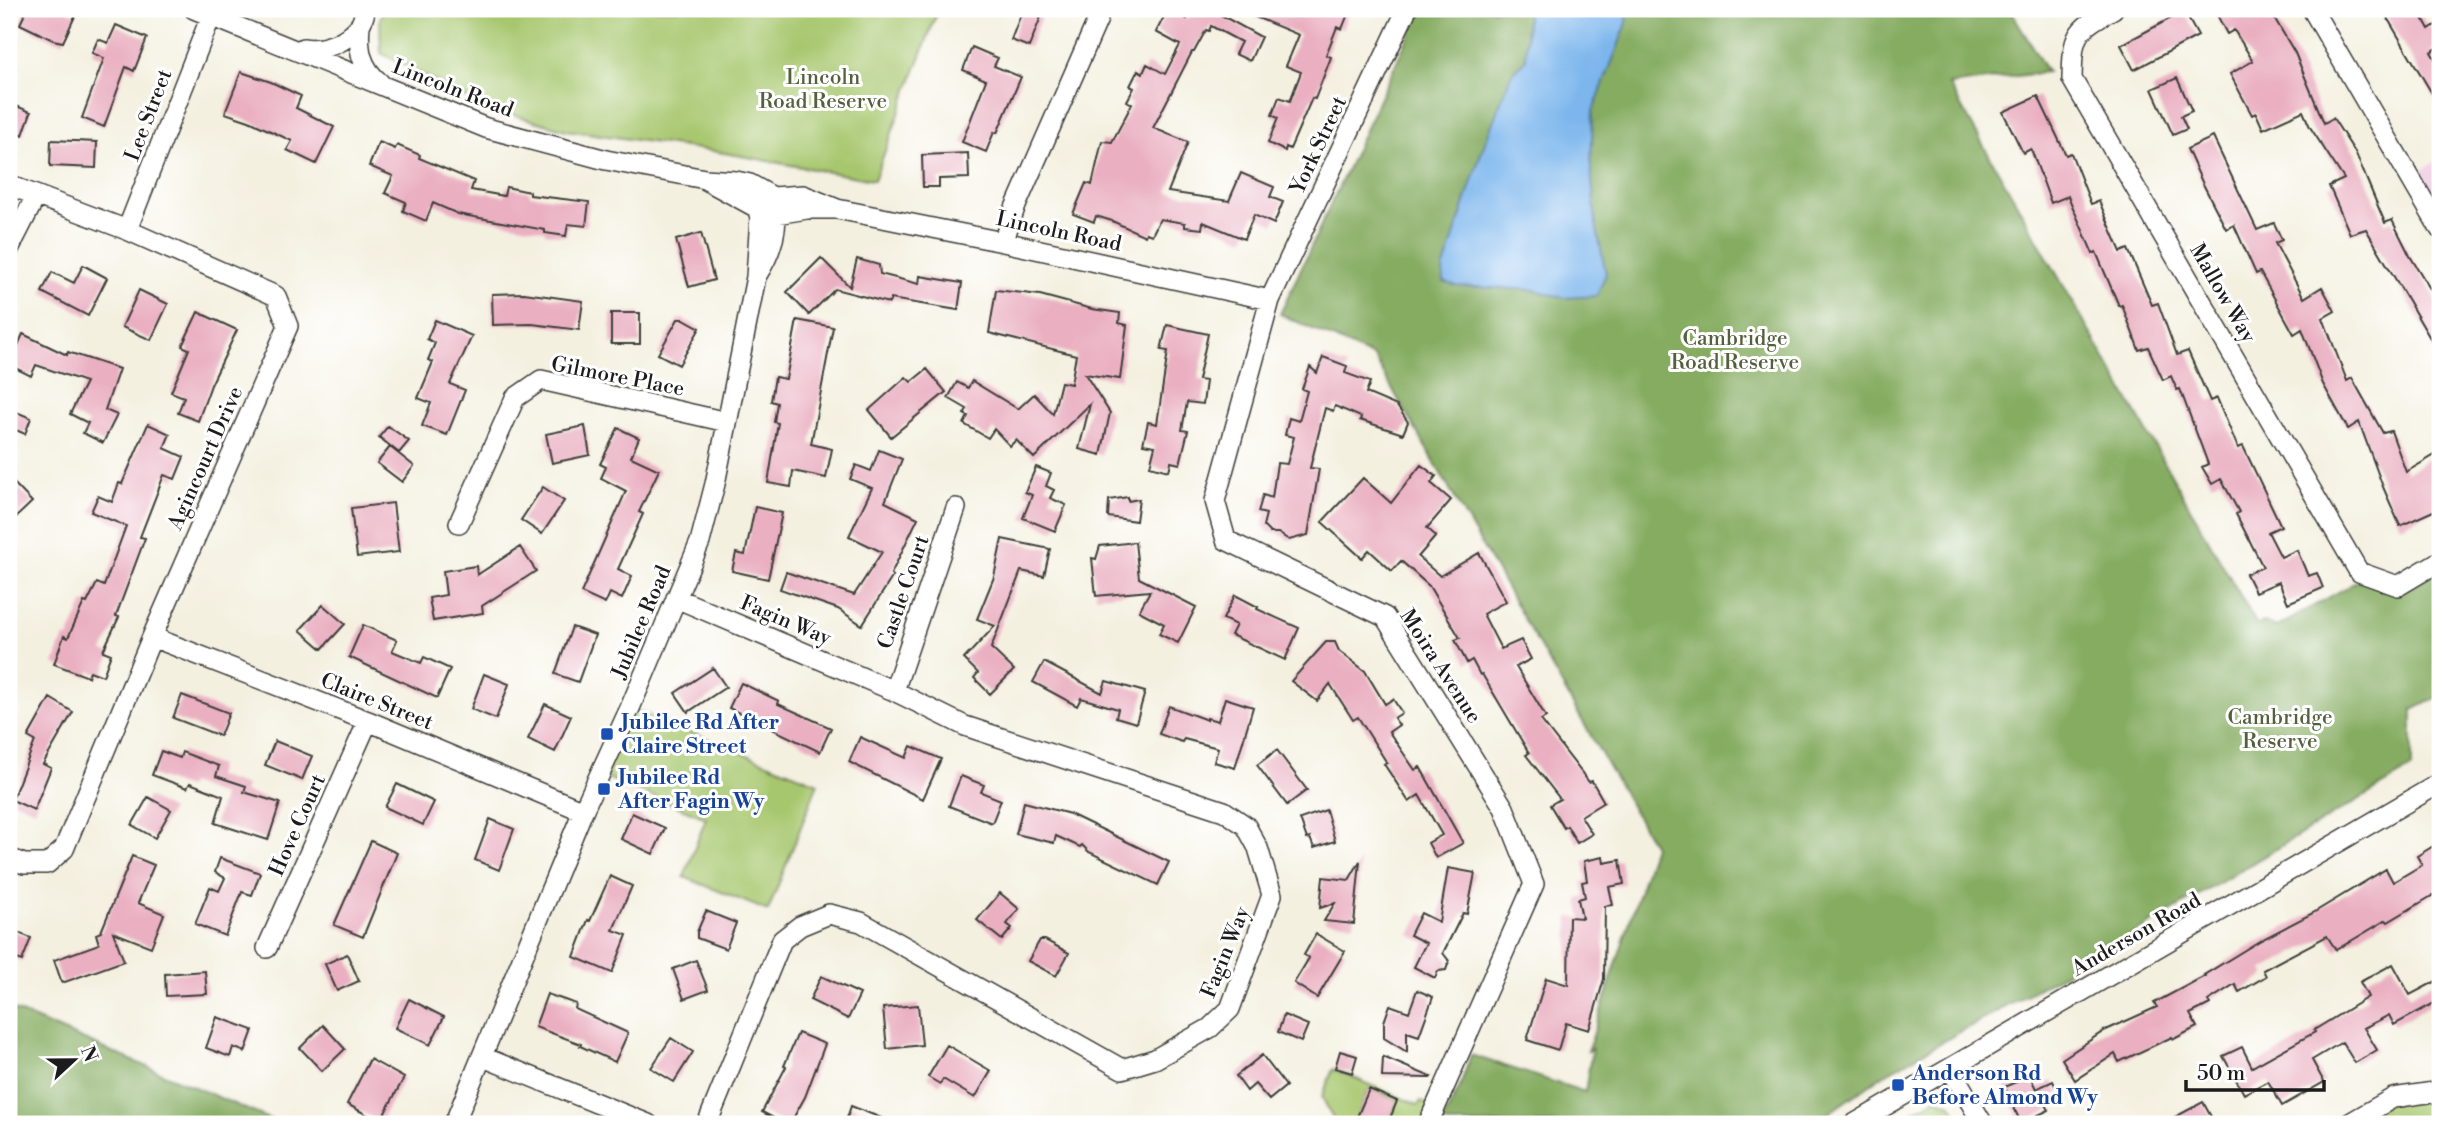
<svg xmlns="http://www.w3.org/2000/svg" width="2449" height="1133" font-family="'Libre Bodoni',serif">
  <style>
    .built { fill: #f1d0e4 }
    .green { fill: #a7c76e; stroke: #627245; stroke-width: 2 }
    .forest { fill: #85ac61; stroke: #50643e; stroke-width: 2 }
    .water { fill: #7bb6ed; stroke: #4c6984; stroke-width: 2 }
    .building { fill: #eab0c2 }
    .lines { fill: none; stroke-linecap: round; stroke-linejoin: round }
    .minor-casing { stroke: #3c3c39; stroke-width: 22 }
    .minor { stroke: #fff; stroke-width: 19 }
    .transit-dot { fill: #1a4fb4; stroke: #fff; stroke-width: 2.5 }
    .labels { text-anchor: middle; stroke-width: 6; stroke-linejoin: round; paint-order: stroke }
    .park-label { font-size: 21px; fill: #54603d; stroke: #fff }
    .street-label { font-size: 21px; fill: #1c1c1c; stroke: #fff }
    .transit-label { font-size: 21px; font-weight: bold; fill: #164399; stroke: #fff; text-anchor: start }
  </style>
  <rect width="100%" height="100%" fill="#fff"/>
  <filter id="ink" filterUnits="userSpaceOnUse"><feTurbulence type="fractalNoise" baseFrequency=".0143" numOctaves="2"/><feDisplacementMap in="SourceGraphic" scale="14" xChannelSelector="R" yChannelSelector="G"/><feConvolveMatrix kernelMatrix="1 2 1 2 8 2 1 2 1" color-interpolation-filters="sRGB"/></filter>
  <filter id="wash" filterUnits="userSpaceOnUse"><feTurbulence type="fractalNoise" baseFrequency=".00686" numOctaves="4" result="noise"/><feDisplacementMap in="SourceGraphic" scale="28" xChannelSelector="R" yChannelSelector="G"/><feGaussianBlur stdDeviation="1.57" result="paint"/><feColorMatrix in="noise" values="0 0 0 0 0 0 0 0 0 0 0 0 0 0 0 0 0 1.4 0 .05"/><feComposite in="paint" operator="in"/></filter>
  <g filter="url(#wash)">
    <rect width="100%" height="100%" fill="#f4f0e0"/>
    <!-- built -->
    <path class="built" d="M2440,159V229L2410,178Z"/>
    <!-- green -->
    <path class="green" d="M386,9H935L937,13L874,180L713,151L566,130L480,105L381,53L380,18Z
      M630,708L818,783L768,911L684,877L706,818L600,775Z
      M1333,1069L1418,1105L1421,1101L1431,1105L1423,1124H1385L1387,1120L1389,1121L1397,1101L1369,1089L1354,1124H1336L1322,1097Z
      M2440,1097V1124H2348L2393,1098Z
      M1937,1098L1951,1104L1963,1124H1893Z"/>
    <!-- forest -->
    <path class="forest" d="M1421,9H2010L2047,72L1949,85L2257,625L2263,622L2277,627L2361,579L2400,592L2440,569V696L2412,710V768L2105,951L1883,1075L1813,1124H1441L1459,1089L1471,1055L1585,1092L1592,1049L1588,1051L1654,846L1374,357L1280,314Z
      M9,1008L281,1124H9Z"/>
    <!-- water -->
    <path class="water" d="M1527,9H1627V23L1593,111L1591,168L1596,224L1606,274L1597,296L1565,298L1534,290L1456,286L1444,282L1443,270L1481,153L1511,75L1526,59Z"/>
    <g id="blocks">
      <!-- building -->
      <path class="building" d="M27,9H65L76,14L63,42L53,40L20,24Z
        M1023,9H1044L1029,47L1011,40Z
        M1168,9L1187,19L1193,9H1210L1261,37L1250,61L1235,54L1241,42L1211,26L1209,31L1206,30L1194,52H1192L1153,128L1188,142L1168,192L1229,201L1241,173L1274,187L1270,197L1283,202L1274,224L1254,215L1244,239L1203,222L1202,229L1185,227V223L1160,219L1152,235L1146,233L1145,236L1112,221L1096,216L1094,222L1073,214L1086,183L1092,185L1102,141L1112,142L1132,104L1127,101L1134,88L1130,86L1138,70L1143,73L1147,64L1165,74L1180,45L1156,32Z
        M1236,9H1344L1343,12L1348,14L1342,29L1337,27L1326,55L1331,57L1315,99L1312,98L1290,149L1286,147L1285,151L1268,143L1278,118L1272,115L1279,97L1290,101L1301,72L1286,66L1299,35Z
        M2223,9H2269L2295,53L2324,123L2333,118L2356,154L2385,223L2392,220L2410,256L2440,305V355L2366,229L2350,234L2329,186L2344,179L2310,127L2303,111L2263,129L2256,113L2252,115L2230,74L2253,61L2234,30L2227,34L2216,13Z
        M2382,9H2418L2429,29L2440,22V46L2431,52L2440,67V107Z
        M2184,11L2198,36L2134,70L2121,45Z
        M116,25L147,38L134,71L126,67L104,127L82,118L104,58L92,53L98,39L108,43Z
        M972,47L998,58L994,66L1021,77L997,133L994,132L986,152L962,142L986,80L963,70Z
        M241,72L271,82L301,96L296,108L334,127L316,164L287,150L292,141L249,121L225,113Z
        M2177,78L2192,111L2181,116L2187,129L2173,135L2152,89Z
        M2038,96L2066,155L2071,153L2091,204L2099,201L2121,252L2128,249L2152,305L2158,303L2177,355L2188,351L2210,401L2217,398L2238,448L2243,446L2281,526L2268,532L2281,557L2297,550L2308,576L2317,573L2323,588L2288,603L2279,582L2255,592L2246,574L2263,567L2236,514L2239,512L2221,479L2212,484L2202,467L2208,464L2180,389L2177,390L2171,376L2163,380L2148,347L2139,350L2122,305L2119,306L2096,252L2093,254L2068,196L2051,203L2031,149L2023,153L2003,112Z
        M9,103L31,112L23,135L9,130Z
        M2213,137L2257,230L2274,223L2282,240L2275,243L2304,298L2322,287L2335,311L2323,318L2347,381L2352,378L2383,433L2391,431L2406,472L2440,452V508L2400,526L2383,487L2359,422L2348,429L2323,384L2302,329L2294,334L2260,272L2256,274L2234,225L2226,229L2202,182L2187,149Z
        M51,140L97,142L96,168L50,166Z
        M379,142L395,149L397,145L420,155L419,158L474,181L471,190L504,196L506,187L530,192V195L589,202L586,226L568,224L566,236L545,233V230L458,214L433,203L426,221L403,211L406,202L385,193L393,176L369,166Z
        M968,153L969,178L939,179V187H923L922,155Z
        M701,233L714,280L689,287L676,240Z
        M821,258L850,287L857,259L879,265L880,274L919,284L920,276L962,283L958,310L891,299L889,303L835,289L809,315L787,292Z
        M83,265L107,278L88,316L42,292L52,272L74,283Z
        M139,290L168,304L151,340L122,327Z
        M996,290L1040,295L1092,309L1120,313L1119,323L1127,325L1120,379L1085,374L1110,413L1101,455L1079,449L1090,404L1034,458L1016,440L1010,446L994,429L988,438L964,424L968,416L964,414L967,409L948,398L957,382L968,388L972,381L1018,409L1034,394L1053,414L1061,382L1071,384L1076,355L989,333Z
        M524,293L583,301L579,330L532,324L493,325L492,294Z
        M198,312L237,330L211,385L198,421L178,413L184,397L171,392L189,349L182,346Z
        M611,313H640V344H611Z
        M678,319H684L700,328L679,365L658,354Z
        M435,320L472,336L450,384L465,390L447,435L422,426L431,403L418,398L433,362L428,360L435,343L427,339Z
        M797,320L833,327L811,444L832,449L826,478L793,471L791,487L768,483L778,423L774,422L777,403L771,401L775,377L786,379Z
        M1167,325L1208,334L1198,380L1206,381L1203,404L1187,402L1182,430L1188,431L1180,464L1171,462L1169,471L1150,466L1155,446L1143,444L1148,422L1157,424L1168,351L1161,350Z
        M23,334L67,355L68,352L119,369L105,410L117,415L103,443L83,433L88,423L70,414L86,382L36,365L31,376L9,365Z
        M1323,357L1347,366L1345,373L1370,382L1366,393L1397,406L1408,422L1403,434L1360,420L1361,417L1335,406L1333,411L1325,408L1310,468L1319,469L1308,535L1289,540L1278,533H1270L1263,526L1266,514L1258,512L1263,495L1272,498L1277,463L1287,464L1294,437L1285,435L1289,418L1299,421L1307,391L1302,389L1310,367L1317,373Z
        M927,369L946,392L891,437L869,410L906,377L911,382Z
        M9,409L31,418L25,434L9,427Z
        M148,424L170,434L164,448L184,457L175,479L164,475L140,537L145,538L116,616L119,617L103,651L111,654L103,676L90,671L88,677L54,664L64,636L68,638L84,602L87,603L97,583L104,586L126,526L91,512L98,496L112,502L119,483L122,484Z
        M388,426L409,441L399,453L379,437Z
        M585,426L590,455L552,463L546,434Z
        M618,428L639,438L631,457L659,470L639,512L643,514L618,569L632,576L622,599L610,593L605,604L581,593L626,491L601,478L606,467L600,464Z
        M390,447L414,466L402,482L377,463Z
        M879,450L902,459L885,502L918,518L891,574L893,576L862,625L838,609L780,589L786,572L854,595L882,552L849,536L872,488L850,479L856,465L871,471Z
        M1421,465L1436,476L1431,483L1451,500L1427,528L1436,536L1418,557L1440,576L1479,553L1506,601L1483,614L1501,649L1521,640L1531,659L1516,667L1546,717L1541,720L1589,782L1592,781L1604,802L1581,816L1592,834L1577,843L1567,826L1564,828L1550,805L1560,799L1526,755L1529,753L1482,674L1480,675L1472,660L1467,663L1455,640L1460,638L1429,586L1401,561L1392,571L1369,550L1362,558L1322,522L1363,478L1391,503Z
        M1036,467L1051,473L1046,486L1054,490L1050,498L1066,505L1055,531L1023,518L1032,495L1025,492Z
        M9,478L32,502L9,524Z
        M543,487L564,501L542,534L521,520Z
        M1128,497V501L1139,499L1136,521L1108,517L1109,500Z
        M393,503L399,552L357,557L351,508Z
        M755,507L782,513L768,579L732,571L736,553L745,555Z
        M1002,539L1050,549L1044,576L1021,571L991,648L1014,670L990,694L974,678L978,673L964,659L995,626L977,619L994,577Z
        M1135,542L1139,578L1196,607L1178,643L1159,634L1164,624L1139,611L1150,591L1096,596L1092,558L1096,559L1100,546Z
        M520,547L536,571L482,606L483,613L433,621L429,598L446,595L443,571L476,566L477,575Z
        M1235,595L1258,607L1257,609L1299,628L1285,660L1231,635L1236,625L1223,619Z
        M323,605L345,624L322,649L300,630Z
        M363,625L397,640L392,651L421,663L424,657L450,669L437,698L349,657Z
        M572,627L595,635L578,682L555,674Z
        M1326,642H1335L1339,651L1365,671L1385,704L1393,699L1402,713L1394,718L1399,725L1389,732L1415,770L1420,767L1463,843L1436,858L1428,843L1442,835L1419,795L1409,802L1384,764L1387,763L1358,717L1353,720L1330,684L1317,701L1291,681Z
        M1044,662L1102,693L1106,681L1145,692L1136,723L1116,717L1118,709L1081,698L1077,706L1033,682Z
        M713,668L726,687L688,712L675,693Z
        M484,674L509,684L496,719L471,709Z
        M741,683L779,701L778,704L831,728L820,752L729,708Z
        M182,695L229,713L220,736L173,718Z
        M50,698L73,712L43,764L51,768L34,810L12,800L35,741L28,737Z
        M1225,698L1253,707L1235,768L1214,762L1218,748L1184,739L1182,742L1159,734L1169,706L1207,720V718L1218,721Z
        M545,704L571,716L555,752L528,739Z
        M860,737L906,758L911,746L941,759L923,799L849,762Z
        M275,741L312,756L302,780L265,765Z
        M1277,750L1307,790L1287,805L1257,765Z
        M161,751L180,758L182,752L219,766L216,776L246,786L244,792L280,803L268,840L215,823L223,796L190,783L187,788L152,775Z
        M961,776L984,785L981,792L1001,800L992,823L949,806Z
        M397,784L434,802L423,825L385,807Z
        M148,797L171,810L155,838L132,825Z
        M1024,802L1070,814L1169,862L1158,885L1089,852L1082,845L1080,847L1056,836L1054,843L1016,834Z
        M1326,810L1335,841L1314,848L1310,838L1307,839L1300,819Z
        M632,813L665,828L653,854L621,839Z
        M490,819L514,829L499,870L475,860Z
        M371,841L397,853L363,937L334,925Z
        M2440,842V891L2388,922L2386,920L2336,950L2327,936L2263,970L2266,976L2239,992L2235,984L2208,1001L2210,1004L2190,1014L2197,1027L2174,1039L2172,1037L2119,1062L2115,1054L2075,1080L2062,1059L2104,1031L2157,1007L2154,1003L2205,976L2204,975L2261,940L2313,913L2386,869L2393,882L2422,865L2417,856Z
        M132,856L154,865L138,903L164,914L151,947L113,932L124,961L62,983L54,960L99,944L96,934L101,932Z
        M1603,857L1604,863L1620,860L1624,884L1609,887L1613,905L1605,906L1604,979L1589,1030L1566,1023L1558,1050L1527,1040L1546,978L1568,985L1569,917L1582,918L1578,899L1585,897L1582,882L1587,881L1584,861Z
        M220,858L260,873L252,895L242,892L225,936L195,924L210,887L219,891L225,878L215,872Z
        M1360,861L1354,924L1324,921L1335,903L1320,908L1323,877L1349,880Z
        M1448,868L1475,873L1467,914L1463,913L1443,953L1449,961L1446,970L1438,971L1435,978L1414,967L1426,943L1410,935L1421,913L1439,922Z
        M610,876L632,886L613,930L627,935L612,973L574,957L588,920L590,921Z
        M1000,893L1019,909L1007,924L1012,928L1002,940L977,920Z
        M706,911L736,923L726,949L697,938V932Z
        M9,929L31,938L22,961L9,956Z
        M1316,934L1345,951L1317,998L1294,983L1309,958L1304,955Z
        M1040,940H1045L1069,953L1056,976L1028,961Z
        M347,954L359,981L337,991L325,964Z
        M696,960L708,990L684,999L673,969Z
        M2393,964L2410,995L2440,979V1000L2394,1025L2389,1015L2364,1028L2377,1050L2355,1063L2342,1042L2312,1060L2324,1082L2282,1106L2268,1081L2244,1094L2223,1056L2242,1047L2252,1067L2315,1032L2314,1030L2368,997L2360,982Z
        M205,971L207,994L166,996L165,974Z
        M821,976L860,994L848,1019L810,1000Z
        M1417,990L1433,997L1419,1036L1407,1032V1052L1384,1038V1022L1390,1005L1409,1012Z
        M547,994L576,1004L575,1009L628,1033L615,1062L580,1046L581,1044L535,1027Z
        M409,999L444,1017L430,1045L395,1028Z
        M918,1005L922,1045L887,1049L883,1008Z
        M1284,1015L1308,1025L1301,1042L1278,1032Z
        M217,1017L253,1030L245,1052L233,1047L230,1057L206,1048Z
        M323,1025L345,1049L322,1071L300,1048Z
        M798,1033L825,1044L805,1097L790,1124H785L762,1112L786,1067L784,1066Z
        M671,1038L693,1052L674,1082L651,1068Z
        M947,1045L991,1071L975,1098L943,1079L940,1084L928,1077Z
        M1340,1051L1357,1056L1352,1073L1335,1068Z
        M1262,1055L1286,1086L1269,1100L1255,1084L1247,1091L1236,1076Z
        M1383,1057L1431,1077L1430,1078L1382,1077Z
        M370,1059L404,1078L380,1122L347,1104Z
        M2030,1076L2036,1089L2053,1081L2059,1094L2044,1101L2049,1110L2021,1123L2004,1087Z
        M1369,1089L1397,1101L1389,1121L1384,1119L1381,1124H1354Z
        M2203,1102L2215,1124H2162Z
        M851,1106L894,1123V1124H845Z"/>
    </g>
  </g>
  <g filter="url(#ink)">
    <use href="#blocks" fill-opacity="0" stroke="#3c3c39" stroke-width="2"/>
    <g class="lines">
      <defs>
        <path id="minor" d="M194,9L486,128L606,160L705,179L736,181L750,184L773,197L803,195L837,209
          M1407,9L1270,300L1215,501L1226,540L1385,617L1504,808L1534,884L1428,1124
          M2113,9C2074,31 2073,34 2072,79L2359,572L2398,586L2440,561
          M2312,9L2440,229
          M360,25C358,48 360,67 380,83
          M303,48C324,51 346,43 360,25C363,21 364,14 366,9
          M706,180L757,208L776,214L807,209H837L1003,242L1270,300
          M9,185L127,230L276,296L288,326L152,637L64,849L47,864H24L9,858
          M127,230L211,16
          M1003,242L1015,208L1098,19L1099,9
          M9,249L36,196
          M757,275C771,253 780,228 774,201
          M459,523L515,398L541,380L727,422
          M676,598L894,691L965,726L1224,811L1246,826L1258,848L1272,895L1230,1009L1210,1028L1155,1059L1122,1069L861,922L829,914L800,926L782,940L707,1124
          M152,637L368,721L583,811
          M894,691L956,508
          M267,948L368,721
          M483,1057L648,1124
          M1950,1068L1983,1124
          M454,1124L583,811L630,708L700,542L715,484L756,277L760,217L757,208
          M1854,1124L2440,783
          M2348,1124L2393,1098L2434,1092L2440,1097"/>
      </defs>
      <!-- minor casing -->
      <use href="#minor" class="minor-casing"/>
      <!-- minor -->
      <use href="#minor" class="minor"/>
    </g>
  </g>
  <!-- markers -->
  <g class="transit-dot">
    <rect x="600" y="727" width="14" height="14" rx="3.5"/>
    <rect x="597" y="782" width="14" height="14" rx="3.5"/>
    <rect x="1891" y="1078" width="14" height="14" rx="3.5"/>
  </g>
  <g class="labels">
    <!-- park labels -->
    <g class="park-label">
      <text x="823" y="84">Lincoln<tspan x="823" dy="24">Road Reserve</tspan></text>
      <text x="1735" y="345">Cambridge<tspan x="1735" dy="24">Road Reserve</tspan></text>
      <text x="2280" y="724">Cambridge<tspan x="2280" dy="24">Reserve</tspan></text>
    </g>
    <!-- street labels -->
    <g class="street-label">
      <text transform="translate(453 88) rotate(21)" y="7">Lincoln Road</text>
      <text transform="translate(148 115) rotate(-69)" y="7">Lee Street</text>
      <text transform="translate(1318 145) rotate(-65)" y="7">York Street</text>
      <text transform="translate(1059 231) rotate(12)" y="7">Lincoln Road</text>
      <text transform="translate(2223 293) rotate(60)" y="7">Mallow Way</text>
      <text transform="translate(618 376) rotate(11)" y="7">Gilmore Place</text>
      <text transform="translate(205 458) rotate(-66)" y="7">Agincourt Drive</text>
      <text transform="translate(903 592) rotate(-71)" y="7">Castle Court</text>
      <text transform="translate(786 620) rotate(23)" y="7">Fagin Way</text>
      <text transform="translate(641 622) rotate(-67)" y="7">Jubilee Road</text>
      <text transform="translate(1441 666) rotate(57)" y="7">Moira Avenue</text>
      <text transform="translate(377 701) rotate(22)" y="7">Claire Street</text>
      <text transform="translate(297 825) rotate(-66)" y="7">Hove Court</text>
      <text transform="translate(2136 934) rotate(-30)" y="7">Anderson Road</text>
      <text transform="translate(1225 952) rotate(-68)" y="7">Fagin Way</text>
    </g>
    <!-- transit labels -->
    <g class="transit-label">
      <text x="621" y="729">Jubilee Rd After<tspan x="621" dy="24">Claire Street</tspan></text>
      <text x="618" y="784">Jubilee Rd<tspan x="618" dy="24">After Fagin Wy</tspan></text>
      <text x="1912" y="1080">Anderson Rd<tspan x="1912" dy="24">Before Almond Wy</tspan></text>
    </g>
  </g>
  <!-- margin -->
  <rect width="2449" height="1133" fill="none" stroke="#fff" stroke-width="35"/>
  <!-- north arrow -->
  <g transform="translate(74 1060) rotate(68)" stroke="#ffffff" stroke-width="5" paint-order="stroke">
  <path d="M0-5L12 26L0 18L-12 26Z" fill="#1c1c1c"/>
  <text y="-10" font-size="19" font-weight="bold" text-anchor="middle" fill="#1c1c1c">N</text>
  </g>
  <!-- scale -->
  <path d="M2186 1080v10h138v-10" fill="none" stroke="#1c1c1c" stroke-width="3.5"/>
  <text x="2197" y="1080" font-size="21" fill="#1c1c1c" stroke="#ffffff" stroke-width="5" paint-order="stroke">50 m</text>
</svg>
